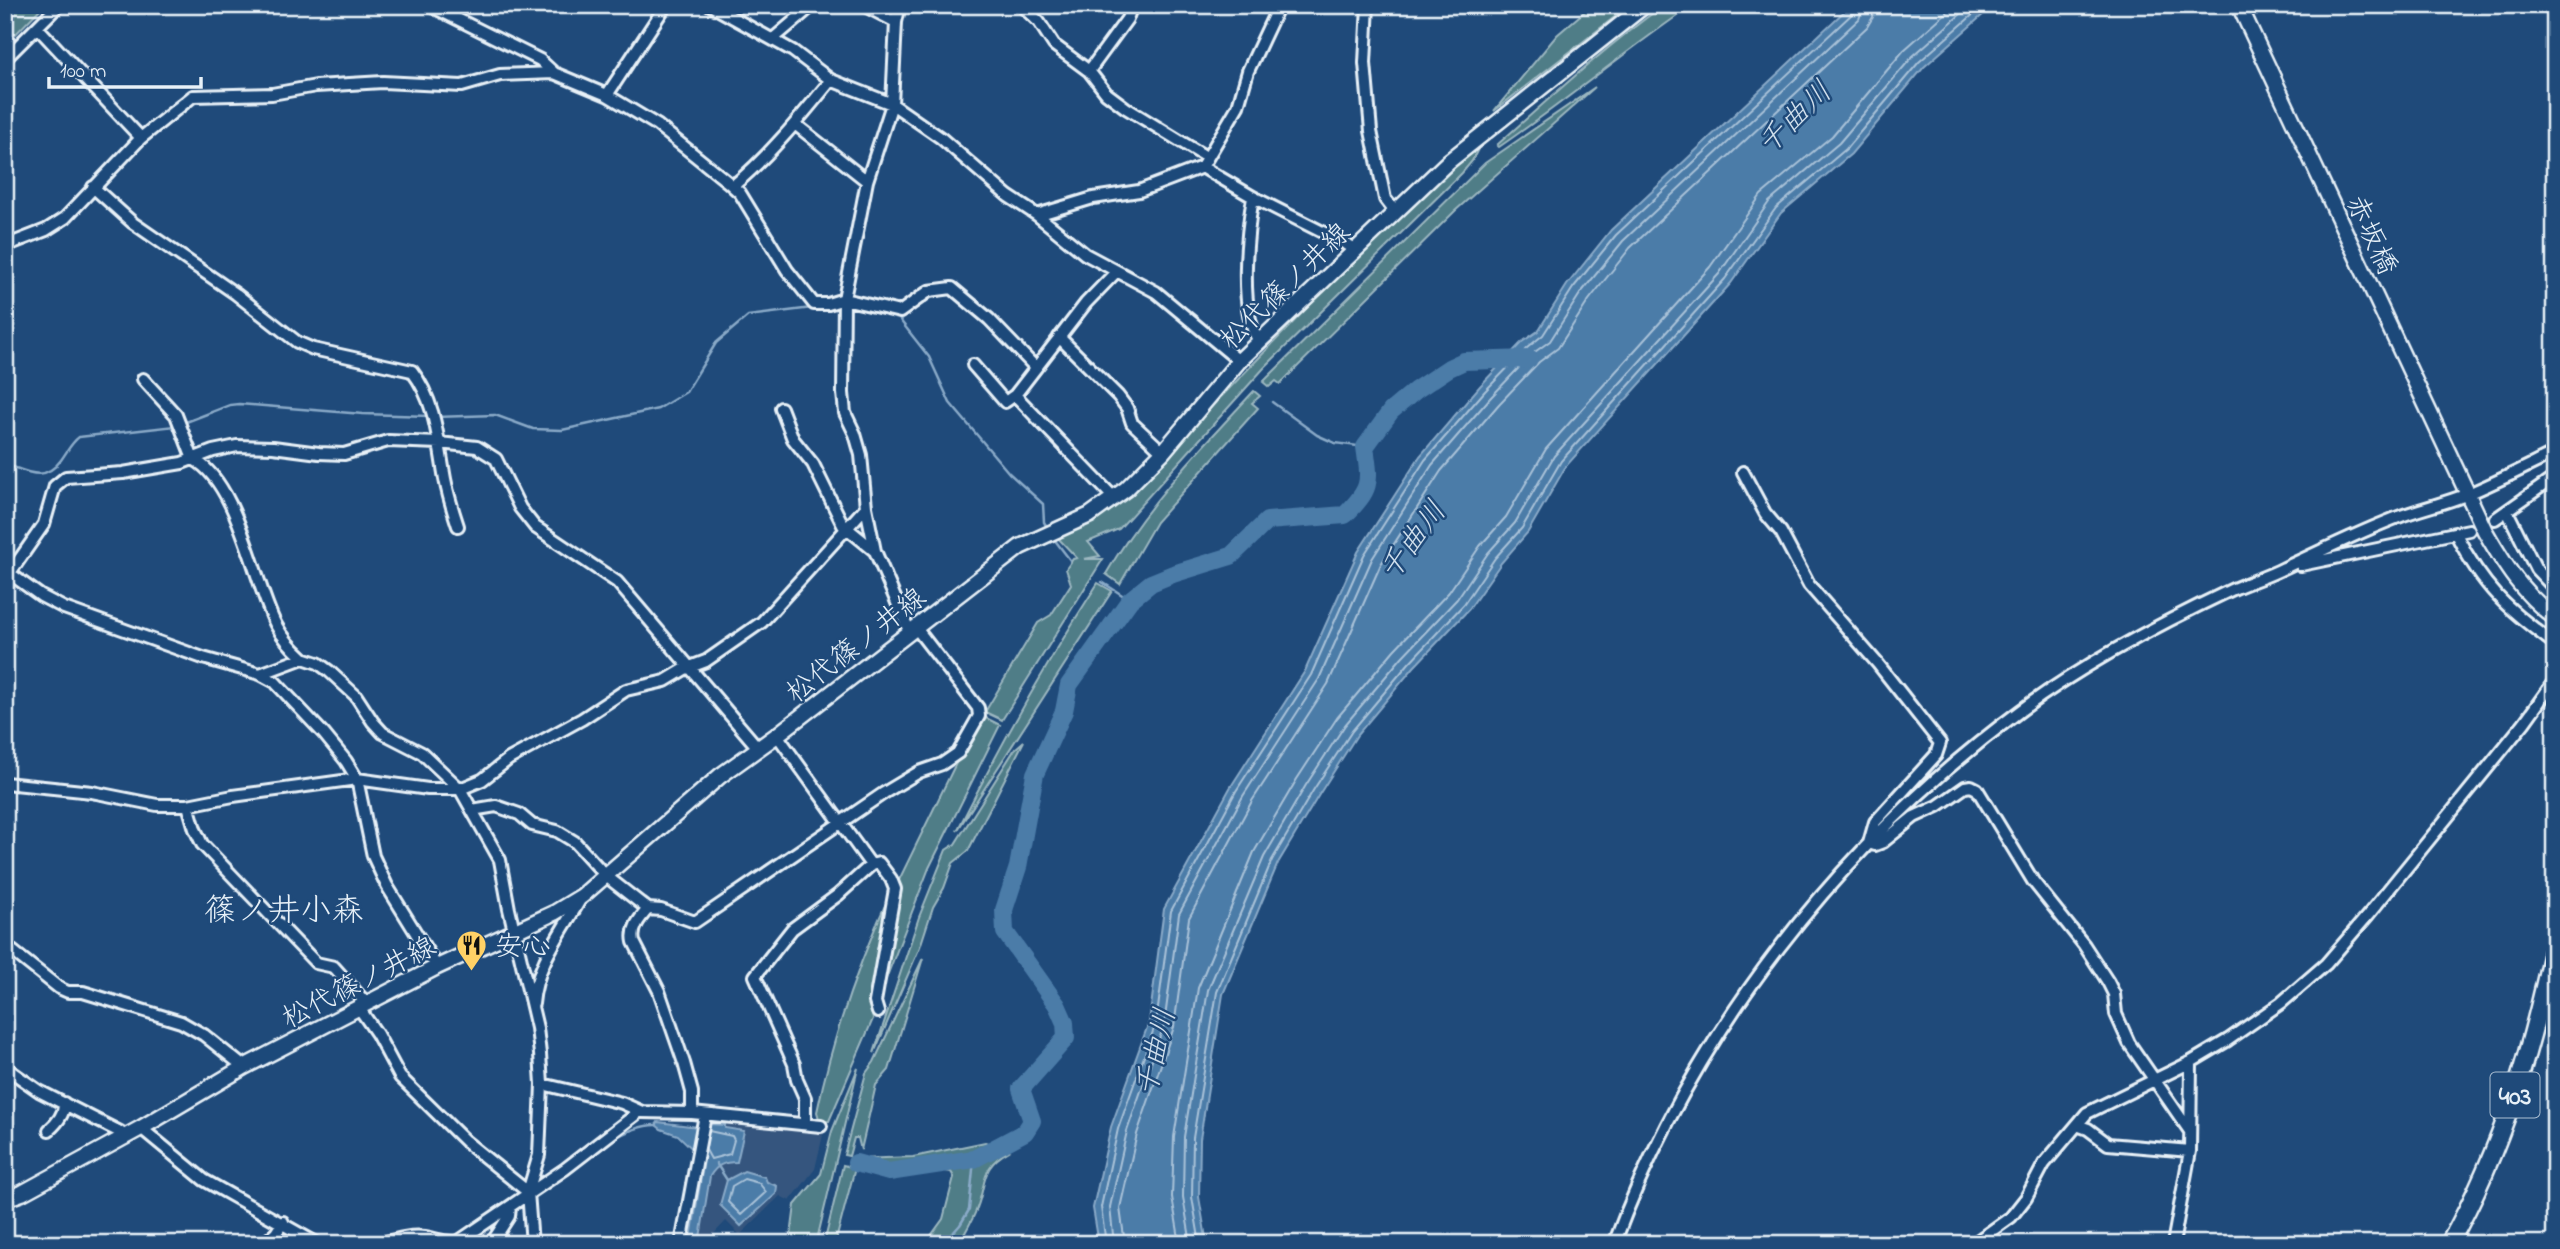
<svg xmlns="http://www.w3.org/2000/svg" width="2560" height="1249" font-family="'Indie Flower','Klee One',sans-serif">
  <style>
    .built { fill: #34557e }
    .green { fill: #4f7d87; stroke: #9cb7c0; stroke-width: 2 }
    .water { fill: #4b7ba8; stroke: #8aaac8; stroke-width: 2 }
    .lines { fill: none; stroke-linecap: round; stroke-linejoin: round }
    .shore { stroke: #a9c2d8; stroke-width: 2 }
    .stream { stroke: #8aaac8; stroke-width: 2.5 }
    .river { stroke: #4b7ba8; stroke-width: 18 }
    .minor-casing { stroke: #e8f1f8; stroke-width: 16 }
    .major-casing { stroke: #e8f1f8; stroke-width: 19 }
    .highway-casing { stroke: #e8f1f8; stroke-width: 21 }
    .minor { stroke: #1f4a7a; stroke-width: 10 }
    .major { stroke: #1f4a7a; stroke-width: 14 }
    .highway { stroke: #1f4a7a; stroke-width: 16 }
    .labels { text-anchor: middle; stroke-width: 5; stroke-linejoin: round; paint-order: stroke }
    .shield { fill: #1f4a7a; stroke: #acbfd2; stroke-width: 2 }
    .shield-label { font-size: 26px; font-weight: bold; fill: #e8f1f8 }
    .street-label { font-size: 28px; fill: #e8f1f8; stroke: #1f4a7a }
    .poi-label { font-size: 28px; fill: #e8f1f8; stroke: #1f4a7a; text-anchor: start }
    .water-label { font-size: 30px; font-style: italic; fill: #d0dfec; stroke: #1f4a7a }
    .quarter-label { font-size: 32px; fill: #e8f1f8; stroke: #1f4a7a }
  </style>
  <rect width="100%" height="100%" fill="#1f4a7a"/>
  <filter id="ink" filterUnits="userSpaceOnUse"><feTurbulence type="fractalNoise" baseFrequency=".0143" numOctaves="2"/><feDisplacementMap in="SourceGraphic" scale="14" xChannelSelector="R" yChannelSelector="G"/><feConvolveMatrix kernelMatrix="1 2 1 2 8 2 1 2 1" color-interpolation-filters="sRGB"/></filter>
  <g filter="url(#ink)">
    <!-- built -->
    <path class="built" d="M712,1121L808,1129L819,1131L823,1135L815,1169L790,1201L780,1196L740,1235L726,1221L704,1244H686L707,1128Z"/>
    <!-- green -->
    <path class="green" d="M5,5H44L5,45Z
      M1592,5H1630L1494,111L1557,35Z
      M1664,5H1693C1626,50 1565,102 1499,147L1497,145C1551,97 1605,47 1664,5Z
      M1595,87L1455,211L1280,384L1276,381L1269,387L1263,382L1485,163Z
      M1476,145L1478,149L1472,161L1462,173L1264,368L1119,529L1088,542L1100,556L1084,559H1103L1002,720L985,712L1038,623L1051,615L1071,584L1066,569L1073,559L1077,558L1057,537L1113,509L1337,277Z
      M1254,391L1260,396L1252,403L1258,408L1156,522L1120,584L1106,574C1145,506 1201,448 1254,391Z
      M1098,583L1112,591L957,831C1001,744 1045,665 1098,583Z
      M982,716L1000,725L929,868L879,997L898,882L959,757Z
      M1024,741L968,851L953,863L944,888L933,907L920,947L874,1053L919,917L946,850L955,844L1015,749Z
      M890,894L870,1008L873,1019L829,1121L820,1122L817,1112C832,1039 859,962 890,894Z
      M923,958L889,1070L876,1085L861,1150L858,1138H854L849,1156L844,1155L866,1073L874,1062Z
      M858,1068L816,1244H790L795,1205L821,1174L832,1131Z
      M985,1142L1009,1151C980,1167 987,1182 977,1208C973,1220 965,1232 959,1244H925L943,1219L954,1177L951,1172L933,1169L893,1176L856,1167L858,1159L913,1157Z
      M843,1165L855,1168L835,1244H824Z"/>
    <!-- water -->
    <path class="water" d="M1851,5H1994L1924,67L1851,154L1781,213L1731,283L1566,466L1528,532L1501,563L1469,609L1414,667L1357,735L1320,793L1278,863L1223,994L1200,1139L1199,1197L1207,1244H1099L1093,1208L1111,1127L1149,1022L1164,909L1230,788L1305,671L1358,552L1420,456L1480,386L1522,342L1538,331L1567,285L1611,230Z
      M658,1122L698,1127L707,1124L725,1125V1128L744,1131L737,1162C723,1162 717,1165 710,1176L699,1244H690L704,1160L678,1135L661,1129L656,1125Z
      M744,1171L765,1177L767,1182L777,1186L776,1194L741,1226L720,1205L727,1180Z"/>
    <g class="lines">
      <!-- shore -->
      <path class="shore" d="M706,1150L711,1159L730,1154L734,1140L732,1136L709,1131
        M744,1179L759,1183L766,1192L741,1215L728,1202L732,1186Z
        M1106,1244L1101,1207L1118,1129L1156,1023L1171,911L1236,791L1311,675L1364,555L1425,460L1485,391L1527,348L1543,335L1573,288L1616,235L1853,13L1855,5
        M1114,1244L1110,1207L1127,1131L1164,1025L1179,914L1243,796L1319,679L1372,559L1432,465L1491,397L1532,354L1550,341L1580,294L1623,241L1859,19L1864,5
        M1125,1244L1120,1208L1137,1134L1174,1027L1189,918L1252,801L1328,684L1381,564L1441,471L1499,404L1539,362L1558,348L1589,300L1630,248L1867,27L1873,17L1875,5
        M1180,1244L1172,1197L1174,1137L1198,988L1254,852L1297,779L1337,718L1394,650L1449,592L1480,546L1506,517L1546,449L1710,267L1761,195L1832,136L1904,50L1955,5
        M1191,1244L1183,1197L1184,1137L1208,990L1264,857L1306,785L1345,725L1402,657L1457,599L1488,553L1515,523L1554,456L1719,274L1769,202L1839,143L1913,56L1971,5
        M1200,1244L1192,1197L1193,1138L1217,992L1272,860L1314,789L1352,731L1409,663L1464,604L1495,558L1522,528L1561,461L1725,279L1776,208L1846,149L1919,62L1984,5"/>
      <!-- stream -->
      <path class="stream" d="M896,315L929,357L950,403L1009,473L1043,504L1044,522L1047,527
        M1272,402L1317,435L1335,443L1365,447
        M436,417L495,415L533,429L562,430L658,409L686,392L716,343L748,316L812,308
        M181,424L230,405L239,404L363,414L429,416
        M5,464C28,472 44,483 61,460C67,452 71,443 79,437L175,426
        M1054,539L1070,560
        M1102,582L1130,600
        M68,795L151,809
        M164,810L186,811
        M370,1012L377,1025
        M716,1163L727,1180
        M541,1191L545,1190C575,1168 619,1124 657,1125
        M943,1244L960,1225L969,1210L974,1159"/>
      <!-- river -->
      <path class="river" d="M856,1163L889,1172L974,1159L1025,1132L1032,1121L1021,1089L1066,1038L1065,1023L1057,1005L1005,932L1004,910L1018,867L1035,774L1064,711L1069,685L1130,600L1151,583L1173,574L1231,556L1267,521L1345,515C1372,488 1370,482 1365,447L1391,411L1416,390L1449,368L1464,361L1529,359"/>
      <defs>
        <path id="minor" d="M429,5L540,60L554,73L607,95L657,125L729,183L740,193L787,270L814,304H828L844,299L900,312L929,291L952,288L989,319L1036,368
          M710,5L793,51L831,80L892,104L941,138L1008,196L1037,215L1085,254L1156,292L1239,361
          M863,5L896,22
          M900,5L896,22L892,104L867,181L844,299L843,393L845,413L855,434L861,455L866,507L875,551L910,633
          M1021,5L1039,22L1054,45L1089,71L1106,93L1126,108L1206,157
          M1368,5L1365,63L1371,131L1385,199L1395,212
          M37,27L141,138
          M773,39L813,5
          M5,59L59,5
          M1089,71L1127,19L1132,5
          M607,95L666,5
          M795,124L867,181
          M1202,167L1253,197L1356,249
          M733,186C770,155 800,118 831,80
          M93,187L133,223L236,294L297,342L313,349L412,371C436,402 438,441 445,479C448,495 453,511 458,526
          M1253,197C1247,233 1238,311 1259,341
          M1037,215L1093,198L1139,191L1202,167L1238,106L1248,71L1279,5
          M5,246L46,230L65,218L141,138L193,96L272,94L316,86L383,82L462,86L500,75L554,73
          M1059,337L1118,396L1127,408L1132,423L1163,452
          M973,365L1005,402L1015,395
          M143,379L176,415L193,459C238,482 254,583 276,625C283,638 292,648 303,658
          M781,408L793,439L813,464L843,525L875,551
          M1743,472L1765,513L1781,532L1809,585L1878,664L1940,743L1936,755L1875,822L1869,843L1875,845L1883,842L1914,817L1938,806L1965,787L1971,786L1977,789L2033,881L2084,945L2108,982L2114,994L2116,1014L2129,1043L2189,1130
          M1114,498L1015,395L1086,303L1117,271
          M2507,511L2536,569L2555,589
          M2495,519L2555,477
          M2456,534C2483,588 2507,609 2555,644
          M2301,565L2469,530
          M5,570L41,596L64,608L203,658L260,674L275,682L324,734L346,761L357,779L373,856L387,886L437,967
          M5,580L44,524L55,486L66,477L123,473L182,463L213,451L237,446L273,447L319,453L344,454L388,441L439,443L477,447L496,459L520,508L535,527L617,582L759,749
          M260,674L303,658L318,663L329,671L356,696L373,722L383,733L422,753L460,789L500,860L509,909L537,1028L540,1054L542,1084L539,1155L528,1192L532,1244
          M777,735L871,865L879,863L891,879L895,889L875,1002L878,1012
          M5,783L92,792L157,805H188L233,796L357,779L428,789H460L482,780L509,759L582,719L626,690L665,681L685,669L706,661L762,622L866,507
          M188,805L195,829L202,844L316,963L334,967L366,1003
          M472,810L496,806L519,814L532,825L557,831L575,842L606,876L648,909L661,910L695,922L884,793L919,772L942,764L958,753L979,716L978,708L916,628
          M648,909C639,919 631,929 634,942L659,991L684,1063L692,1092V1113
          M5,945L59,988L68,992H83L181,1022L204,1035L244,1067
          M533,1004C536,964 562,932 581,898
          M359,1008L377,1034L400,1077L465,1141L528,1192
          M9,1070L39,1091L120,1132L123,1138
          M542,1084L622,1103L642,1112L692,1113L821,1126
          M805,1124V1098L797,1080L794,1064L755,976L792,929L838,895L871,865
          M2077,1125L2088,1129L2108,1144L2190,1151
          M141,1128L204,1180L318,1244
          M49,1130C57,1123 65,1114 64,1103
          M5,1242L14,1244
          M263,1244L276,1233L283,1222
          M379,1244C394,1240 410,1235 425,1237C438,1239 446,1244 459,1241L565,1169L639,1112
          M491,1244L509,1216L510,1207
          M681,1244L705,1115
          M1614,1244C1693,1032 1839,845 2020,711C2083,664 2159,624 2231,590C2248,582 2267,577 2284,568C2323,550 2361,531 2401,516C2423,508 2446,503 2468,494C2497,482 2526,467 2555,453
          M1973,1244L2011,1217L2026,1198L2044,1164L2087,1113L2191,1062L2228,1040L2281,1003L2326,964L2368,915L2524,723L2555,680
          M2173,1244L2190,1151L2191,1062"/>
        <path id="major" d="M2239,5L2485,531C2505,566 2522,593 2555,618
          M5,1199L22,1193L141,1128L244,1067L437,967L554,913L582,896L720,776L777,735L1020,547L1090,515L1126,489L1163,452L1239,361L1449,161L1645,5"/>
        <path id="highway" d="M2449,1244C2504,1146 2532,1047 2555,938"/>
      </defs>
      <!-- minor casing -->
      <use href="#minor" class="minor-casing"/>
      <!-- major casing -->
      <use href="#major" class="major-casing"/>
      <!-- highway casing -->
      <use href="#highway" class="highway-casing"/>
      <!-- minor -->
      <use href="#minor" class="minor"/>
      <!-- major -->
      <use href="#major" class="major"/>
      <!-- highway -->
      <use href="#highway" class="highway"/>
    </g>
  </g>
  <!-- icons -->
  <defs>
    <symbol id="restaurant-pin" viewBox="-11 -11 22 30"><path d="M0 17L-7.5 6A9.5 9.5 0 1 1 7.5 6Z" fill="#ffd166" stroke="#1f4a7a"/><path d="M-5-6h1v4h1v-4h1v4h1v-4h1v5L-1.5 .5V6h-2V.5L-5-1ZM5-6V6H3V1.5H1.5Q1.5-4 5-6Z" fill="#111"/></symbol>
  </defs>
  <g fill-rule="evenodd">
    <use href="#restaurant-pin" x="454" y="928" width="35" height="47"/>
  </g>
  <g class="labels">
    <!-- shield labels -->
    <rect class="shield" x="2490.5" y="1072.5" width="49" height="45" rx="5"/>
    <g class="shield-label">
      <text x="2515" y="1104">403</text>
    </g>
    <!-- street labels -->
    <g class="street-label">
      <text transform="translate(2373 234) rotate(65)" y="10">赤坂橋</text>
      <text transform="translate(1284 285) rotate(-44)" y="10">松代篠ノ井線</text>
      <text transform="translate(855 644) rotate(-38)" y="10">松代篠ノ井線</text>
      <text transform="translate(358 981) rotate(-27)" y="10">松代篠ノ井線</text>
    </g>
    <!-- poi labels -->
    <g class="poi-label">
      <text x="495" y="955">安心</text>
    </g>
    <!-- water labels -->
    <g class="water-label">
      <text transform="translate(1794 117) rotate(-44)" y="10">千曲川</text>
      <text transform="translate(1412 540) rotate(-53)" y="10">千曲川</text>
      <text transform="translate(1155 1052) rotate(-77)" y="10">千曲川</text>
    </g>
    <!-- quarter labels -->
    <g class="quarter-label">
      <text x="284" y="920">篠ノ井小森</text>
    </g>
  </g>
  <!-- margin -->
  <rect width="2560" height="1249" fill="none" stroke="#1f4a7a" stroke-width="28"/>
  <rect x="14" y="14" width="2532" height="1221" fill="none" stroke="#e8f1f8" stroke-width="2.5" filter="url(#ink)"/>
  <!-- scale -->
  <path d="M49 77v10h152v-10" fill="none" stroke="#e8f1f8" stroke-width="3.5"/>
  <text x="60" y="77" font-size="21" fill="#e8f1f8" stroke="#1f4a7a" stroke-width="5" paint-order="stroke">100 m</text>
</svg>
